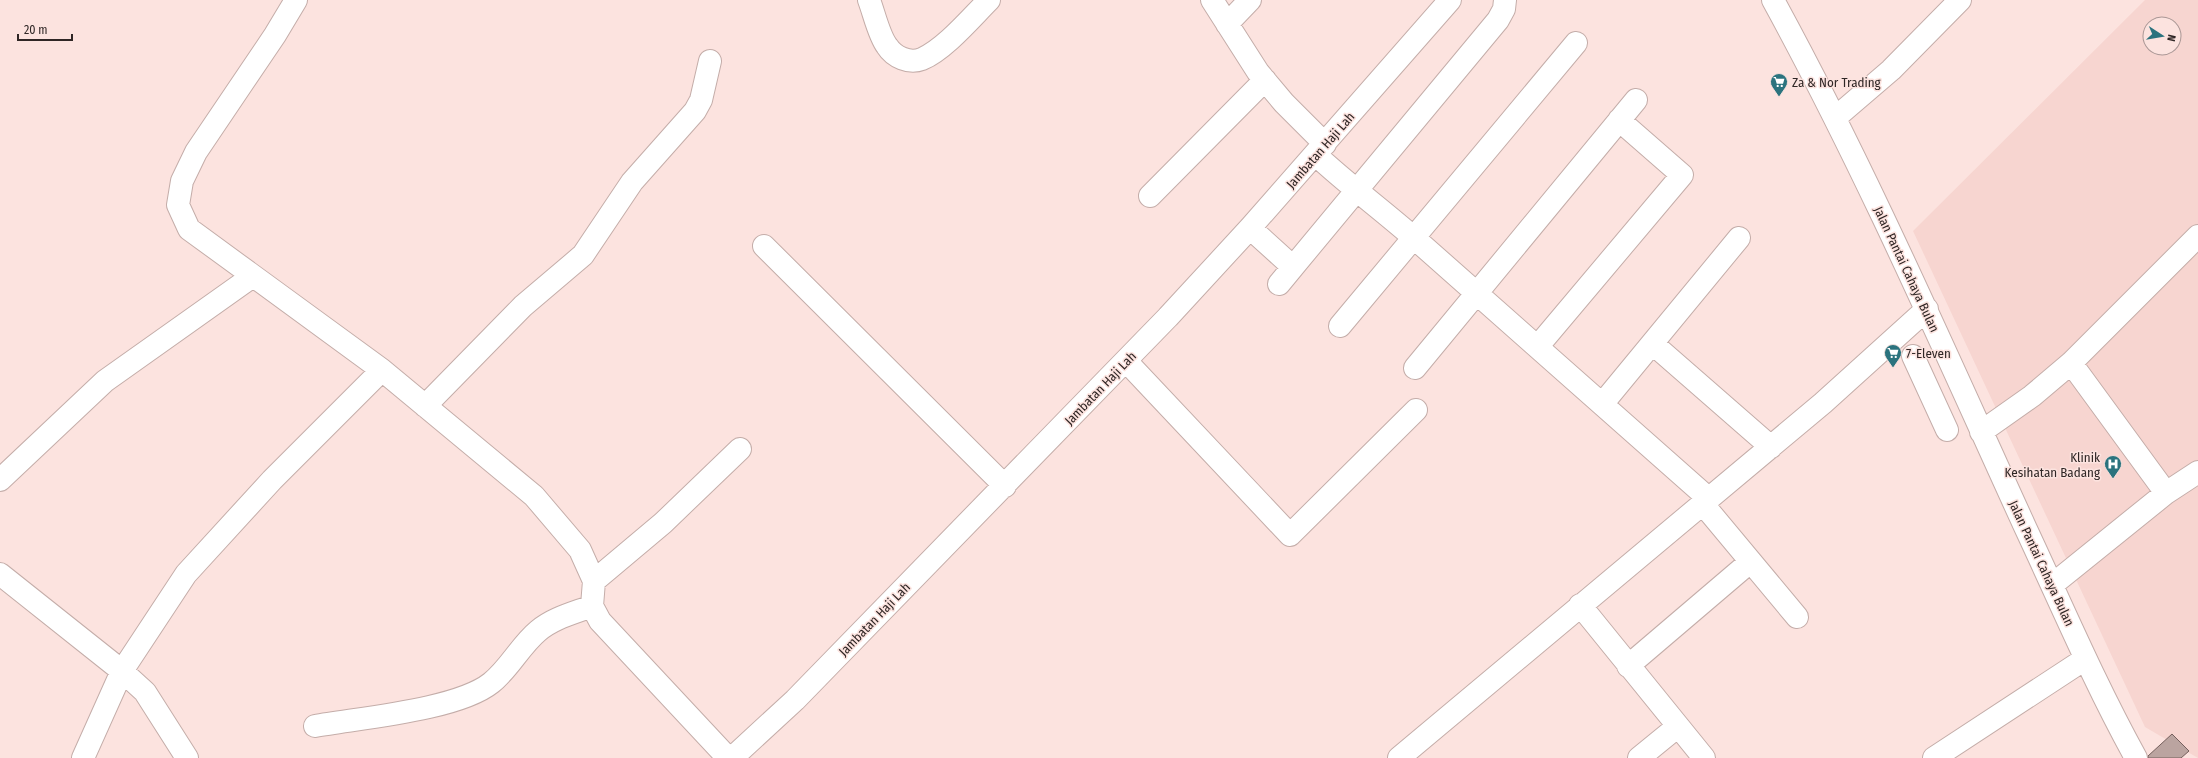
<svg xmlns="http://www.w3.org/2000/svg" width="2198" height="758" font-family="'Fira Sans Condensed',sans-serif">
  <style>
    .built { fill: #f7d5d0; fill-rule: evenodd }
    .building { fill: #bba4a0; stroke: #75605d }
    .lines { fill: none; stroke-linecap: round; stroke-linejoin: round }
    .minor-casing { stroke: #c4ada9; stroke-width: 24 }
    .minor { stroke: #fff; stroke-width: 22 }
    .labels { text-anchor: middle; stroke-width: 3; stroke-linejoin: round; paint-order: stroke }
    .poi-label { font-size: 13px; fill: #2f2625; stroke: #fce3df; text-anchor: start }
    .street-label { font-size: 13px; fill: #2f2625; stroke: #fce3df }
  </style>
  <rect width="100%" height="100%" fill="#fce3df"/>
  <!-- built -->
  <path class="built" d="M2145,0H2198V758L2145,727L1913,231ZM2150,24H2174V48H2150Z"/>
  <!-- building -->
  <path class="building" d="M2172,734L2189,751L2181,758H2148V756Z"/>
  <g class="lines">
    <defs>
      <path id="minor" d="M296,0L275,35L196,152L182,181L178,205L189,229L382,370L534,496L580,550L594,581L592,606L600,621L728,758
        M869,0C874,13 879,36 887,46C894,57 909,64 922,59C945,49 971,18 989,0
        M1212,0L1258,72L1284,103L1325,144
        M1773,0C1867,172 1945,352 2026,529C2062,606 2095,684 2136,758
        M1227,24L1250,0
        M1835,118L1891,70L1960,0
        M1316,155C1347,184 1381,209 1413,237L1708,498
        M1150,196L1265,80
        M1250,228L1293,267L1498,20L1504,9L1505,0
        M764,246L1005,486
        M1279,284L1293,267
        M1340,326L1576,43
        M1653,344L1771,447
        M1538,346L1682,175L1619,120
        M1913,356L1947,430
        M1126,361L1290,535L1416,410
        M2071,363L2166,493
        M1415,368L1636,100
        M1603,403L1739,238
        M425,406L523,306L583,255L632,182L695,111L701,100L710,61
        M1981,432L2032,396L2071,363L2198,236
        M0,480L105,381L253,276
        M1702,503L1797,617
        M0,574L122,671L145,692L187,758
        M594,581L663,523L740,449
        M2052,585L2166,493L2198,472
        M1580,605L1704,758
        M1628,666L1750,562
        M315,726C359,718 457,710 491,683C509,669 520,646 538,631C553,618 574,613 592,606
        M83,758L122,671L186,574L272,480L382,370
        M732,758L795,700L1168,317L1250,228L1450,0
        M1399,758L1823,403L1927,309
        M1639,758L1677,727
        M1934,758L2085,659"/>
    </defs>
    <!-- minor casing -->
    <use href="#minor" class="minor-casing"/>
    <!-- minor -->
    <use href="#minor" class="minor"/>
  </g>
  <!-- icons -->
  <defs>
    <symbol id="supermarket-pin" viewBox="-11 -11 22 30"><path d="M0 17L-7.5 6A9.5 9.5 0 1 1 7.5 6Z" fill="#2b737e" stroke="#fce3df"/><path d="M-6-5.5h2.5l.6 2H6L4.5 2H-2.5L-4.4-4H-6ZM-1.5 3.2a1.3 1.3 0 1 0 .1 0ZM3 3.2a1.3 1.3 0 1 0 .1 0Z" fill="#fff"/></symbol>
    <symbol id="hospital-pin" viewBox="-11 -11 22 30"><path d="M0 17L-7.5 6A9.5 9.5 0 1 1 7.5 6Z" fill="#2b737e" stroke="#fce3df"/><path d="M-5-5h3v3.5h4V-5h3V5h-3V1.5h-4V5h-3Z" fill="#fff"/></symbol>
  </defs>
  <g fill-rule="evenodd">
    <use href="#supermarket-pin" x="1769" y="72" width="20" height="27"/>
    <use href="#supermarket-pin" x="1883" y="343" width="20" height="27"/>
    <use href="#hospital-pin" x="2103" y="454" width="20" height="27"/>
  </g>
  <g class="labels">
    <!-- poi labels -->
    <g class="poi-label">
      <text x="1792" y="87">Za &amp; Nor Trading</text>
      <text x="1906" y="358">7-Eleven</text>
      <text x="2100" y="462" text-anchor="end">Klinik<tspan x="2100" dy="15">Kesihatan Badang</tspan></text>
    </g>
    <!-- street labels -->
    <g class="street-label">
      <text transform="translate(1320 150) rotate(-49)" y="5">Jambatan Haji Lah</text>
      <text transform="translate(1907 269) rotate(65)" y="5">Jalan Pantai Cahaya Bulan</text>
      <text transform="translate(1100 388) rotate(-46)" y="5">Jambatan Haji Lah</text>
      <text transform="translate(2042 563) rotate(65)" y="5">Jalan Pantai Cahaya Bulan</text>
      <text transform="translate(874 619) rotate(-46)" y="5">Jambatan Haji Lah</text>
    </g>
  </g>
  <!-- north arrow -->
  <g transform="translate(2162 36) rotate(102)"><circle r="19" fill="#fce3df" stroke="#aa9795"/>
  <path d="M0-3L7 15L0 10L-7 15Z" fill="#2b737e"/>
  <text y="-6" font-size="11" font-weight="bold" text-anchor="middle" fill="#2f2625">N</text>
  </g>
  <!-- scale -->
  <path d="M18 34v6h54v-6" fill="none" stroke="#2f2625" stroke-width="2"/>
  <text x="24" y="34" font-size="12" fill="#2f2625" stroke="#fce3df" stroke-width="3" paint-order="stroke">20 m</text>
</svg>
